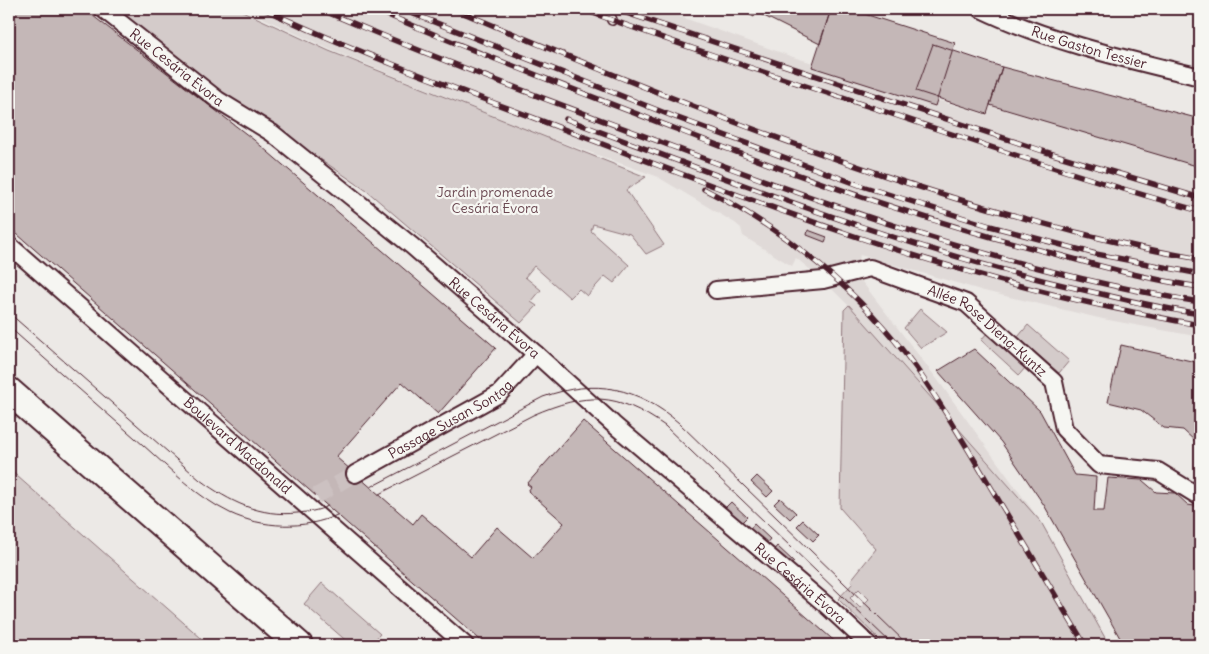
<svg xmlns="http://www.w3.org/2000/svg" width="1209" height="654" font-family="Delius,sans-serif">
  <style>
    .built { fill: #e0dad8 }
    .green { fill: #d4cbca; stroke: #8f757a; fill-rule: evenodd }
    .building { fill: #c4b7b7; stroke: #4a1f2b }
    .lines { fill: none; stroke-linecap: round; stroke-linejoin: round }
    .street-tunnel { stroke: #ccc1c1; stroke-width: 16; stroke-dasharray: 16 8; stroke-linecap: butt }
    .lane-casing { stroke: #4a1f2b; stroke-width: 12 }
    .street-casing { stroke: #4a1f2b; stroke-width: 20 }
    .primary-casing { stroke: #4a1f2b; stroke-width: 30 }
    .lane { stroke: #f6f6f2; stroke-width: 9 }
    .street { stroke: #f6f6f2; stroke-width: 16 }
    .primary { stroke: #f6f6f2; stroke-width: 26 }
    .tram { stroke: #4a1f2b; stroke-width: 1 }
    .rail-casing { stroke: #4a1f2b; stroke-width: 5.5 }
    .rail { stroke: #f6f6f2; stroke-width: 4; stroke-dasharray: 11; stroke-linecap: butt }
    .labels { text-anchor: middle; stroke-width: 4.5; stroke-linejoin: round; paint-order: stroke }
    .street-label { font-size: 14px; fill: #4a1f2b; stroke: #f6f6f2 }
    .park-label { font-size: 14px; fill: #6c4a53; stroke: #f6f6f2 }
  </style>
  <rect width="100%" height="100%" fill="#ece9e6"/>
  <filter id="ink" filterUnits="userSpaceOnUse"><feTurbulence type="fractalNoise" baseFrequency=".02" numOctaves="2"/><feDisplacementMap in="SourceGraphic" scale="10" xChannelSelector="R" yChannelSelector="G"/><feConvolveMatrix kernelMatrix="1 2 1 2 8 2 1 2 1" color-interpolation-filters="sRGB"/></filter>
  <g filter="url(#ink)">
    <!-- built -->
    <path class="built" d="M244,9H659L793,57L987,115L990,106L1200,164V337L1103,319L984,291L860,255L856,274L937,379L1041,522L1109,645H959L840,508L844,310L848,305L823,280L796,258L792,266L743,236L741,228L735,223L656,176L536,133L329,49Z"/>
    <!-- green -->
    <path class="green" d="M116,9H238L329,51L646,177L626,190L664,245L646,254L630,234L593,224L591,231L629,265L614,283L605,276L587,296L579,289L570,298L534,266L525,277L541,290L531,302L537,306L521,323L367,191L205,80Z
      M849,305L1041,522L1109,645H885L838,599L853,583L851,580L876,549L840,508L844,310ZM859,589L869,599L860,608L850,598Z
      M920,309L947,332L921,348L904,328Z
      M1028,325L1069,361L1059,373L1018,337Z
      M988,332L1026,367L1019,375L981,340Z
      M9,469L209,645H9Z
      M322,583L380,634L370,645H351L304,604Z"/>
    <!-- building -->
    <path class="building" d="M9,9H84L254,140L496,348L438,414L402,382L336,457L413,524L421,514L471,557L497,527L533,558L564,523L528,491L531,487L527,484L583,421L839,645H486L9,227Z
      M739,9H831L820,44L756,12L754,17Z
      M831,9H849L955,43L935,106L812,67Z
      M933,44L1002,67L987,114L916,91Z
      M1002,67L1200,119V167L990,105Z
      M808,230L827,237L825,242L807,235Z
      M1121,345L1200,363V442H1196L1183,430L1164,428L1141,410L1108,402Z
      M974,349L1040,411L1075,475L1096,477L1094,511H1104L1108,478L1142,480L1156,492L1175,493L1188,505L1200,507V645H1124L1044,505L1001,442L938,371Z
      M757,476L773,491L767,497L751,482Z
      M780,498L796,513L790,519L774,504Z
      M731,502L747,517L741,523L725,508Z
      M803,520L819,535L813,541L797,526Z
      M754,524L770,539L765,545L749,530Z
      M777,546L794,562L788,567L772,552Z"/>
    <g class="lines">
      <!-- street-tunnel -->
      <path class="street-tunnel" d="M316,496L355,474"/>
      <defs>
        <path id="lane" d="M607,9L612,20"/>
        <g id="street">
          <path id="s1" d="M103,9L218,100L272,133L412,246L536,354L613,424L825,604L869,645"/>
          <path id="s2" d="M981,9C1050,42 1126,59 1200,77"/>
          <path id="s3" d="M9,245L465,645"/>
          <path id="s4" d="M716,290L823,280L870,268L966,303L1054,382L1064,429L1099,465L1158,471L1200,497"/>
          <path id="s5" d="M355,474L499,394L536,354"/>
        </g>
        <path id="primary" d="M9,391L299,645"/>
      </defs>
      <!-- lane casing -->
      <use href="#lane" class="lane-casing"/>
      <!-- street casing -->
      <use href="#street" class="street-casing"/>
      <!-- primary casing -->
      <use href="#primary" class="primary-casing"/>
      <!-- lane -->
      <use href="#lane" class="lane"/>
      <!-- street -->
      <use href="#street" class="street"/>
      <!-- primary -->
      <use href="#primary" class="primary"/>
      <!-- tram -->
      <path class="tram" d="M9,313L200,480C230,502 260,517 297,513C308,512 318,511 328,506
        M9,327C53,366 98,406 143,445C170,469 197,497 230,513C262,528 305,530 337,515
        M371,487L543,397C596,378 637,387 679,423L908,645
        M379,494L533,415C586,392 617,392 665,426L893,645"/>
      <defs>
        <path id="rail" d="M264,9C372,60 486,99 597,142C764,206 932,269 1108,307C1138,313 1169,320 1200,325
          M320,9C430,57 543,98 655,140C832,207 1012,272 1200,302
          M374,9C473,52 575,90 676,129C801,178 924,221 1055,254C1103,267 1151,280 1200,287
          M401,9L675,117L862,186L990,226L1096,254L1200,274
          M454,9C618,78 784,145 954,198C1035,222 1117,245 1200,259
          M582,9C682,46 784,79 886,112C990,147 1094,182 1200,211
          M614,9L1046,152L1200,198
          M566,119C741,184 914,253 1097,293C1131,301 1165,309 1200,314
          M704,189C787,231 861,292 916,368C945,409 970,453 996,496C1026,546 1055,595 1085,645"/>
      </defs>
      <!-- rail casing -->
      <use href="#rail" class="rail-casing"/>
      <!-- rail -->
      <use href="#rail" class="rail"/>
    </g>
  </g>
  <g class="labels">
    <!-- street labels -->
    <g class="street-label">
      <text dy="5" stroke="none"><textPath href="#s2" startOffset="115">Rue Gaston Tessier</textPath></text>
      <text dy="5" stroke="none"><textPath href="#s1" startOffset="94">Rue Cesária Évora</textPath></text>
      <text dy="5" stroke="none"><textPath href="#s1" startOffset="499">Rue Cesária Évora</textPath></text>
      <text dy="5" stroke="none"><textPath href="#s4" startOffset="291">Allée Rose Dieng-Kuntz</textPath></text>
      <text dy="5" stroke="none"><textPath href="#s5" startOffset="110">Passage Susan Sontag</textPath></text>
      <text dy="5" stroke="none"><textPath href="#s3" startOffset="304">Boulevard Macdonald</textPath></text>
      <text dy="5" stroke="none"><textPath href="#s1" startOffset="904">Rue Cesária Évora</textPath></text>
    </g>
    <!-- park labels -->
    <g class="park-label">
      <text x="495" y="197">Jardin promenade<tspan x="495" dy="16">Cesária Évora</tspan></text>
    </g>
  </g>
  <!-- margin -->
  <rect width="1209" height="654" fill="none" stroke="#f6f6f2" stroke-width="30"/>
  <rect x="15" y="15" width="1179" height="624" fill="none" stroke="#4a1f2b" stroke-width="2" filter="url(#ink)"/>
</svg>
